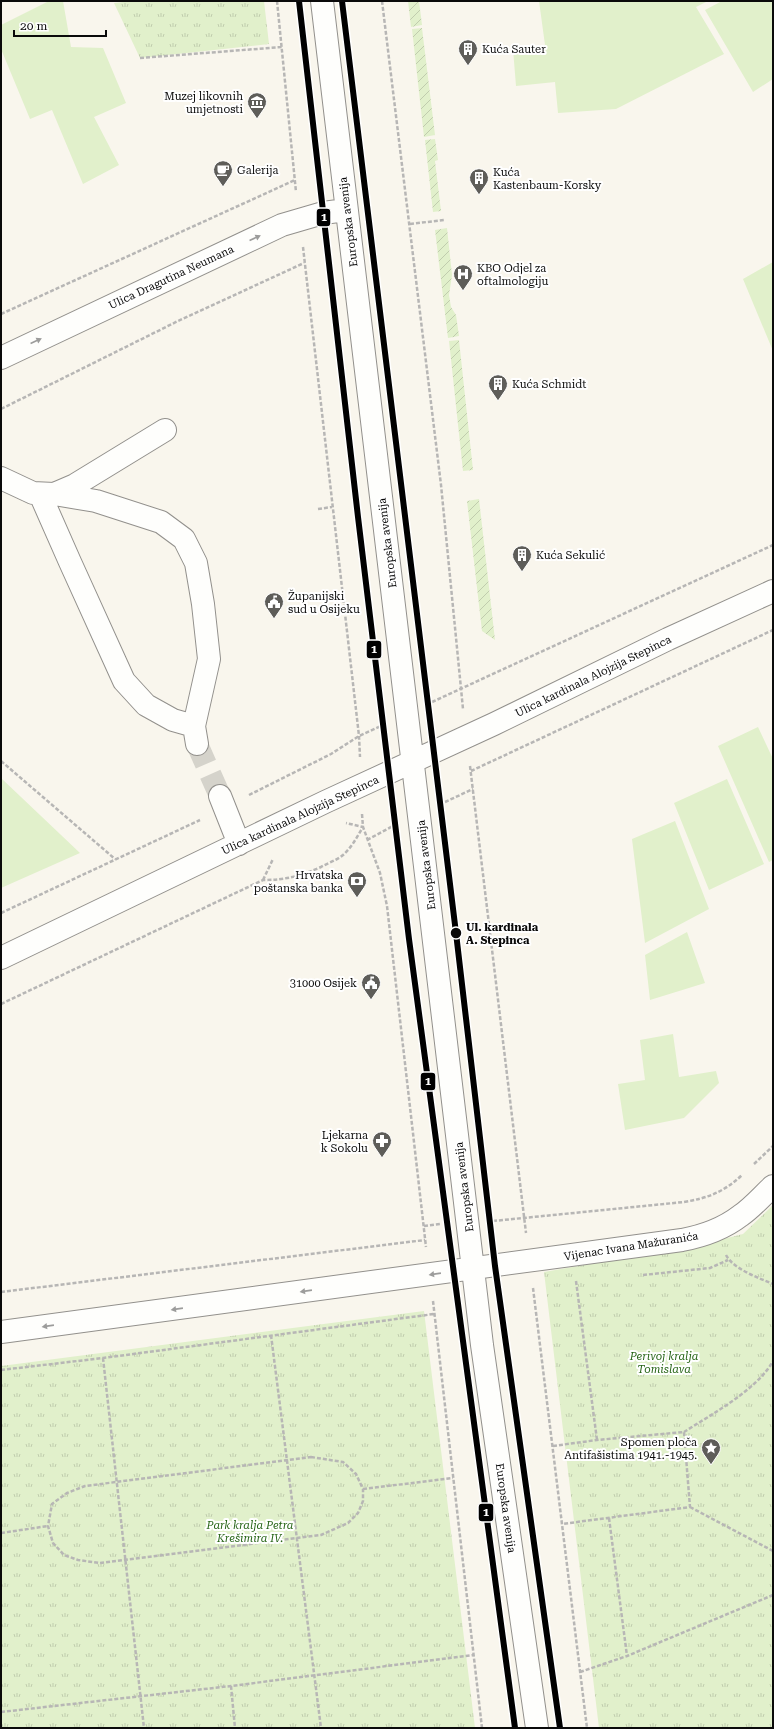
<svg xmlns="http://www.w3.org/2000/svg" width="774" height="1729" font-family="'Roboto Serif',serif">
  <style>
    .grass { fill: #e1f0cb }
    .park { fill: url(#park-tufts) }
    .garden { fill: url(#garden-furrows) }
    .lines { fill: none; stroke-linecap: round; stroke-linejoin: round }
    .minor-tunnel { stroke: #d5d3cb; stroke-width: 22; stroke-dasharray: 22 11; stroke-linecap: butt }
    .minor-casing { stroke: #92908c; stroke-width: 24 }
    .path { stroke: #b7b6b5; stroke-width: 2.5; stroke-dasharray: 4 2; stroke-linecap: butt }
    .minor { stroke: #fefefc; stroke-width: 22 }
    .tram-1-casing { stroke: #fff; stroke-width: 9 }
    .tram-1 { stroke: #000; stroke-width: 6 }
    .oneway { fill: #9c9c9b }
    .stop-dot { fill: #0a0a0a; stroke: #fff; stroke-width: 1.5 }
    .labels { text-anchor: middle; stroke-width: 4; stroke-linejoin: round; paint-order: stroke }
    .poi-label { font-size: 11px; fill: #0a0a0a; stroke: #fff; text-anchor: start }
    .street-label { font-size: 11px; fill: #0a0a0a; stroke: #fff }
    .stop-label { font-size: 11px; font-weight: bold; fill: #0a0a0a; stroke: #fff; text-anchor: start }
    .park-label { font-size: 11px; font-style: italic; fill: #276517; stroke: #fff }
    .line-badge { stroke: #fff; stroke-width: 1.5 }
    .badge-label { font-size: 11px; text-anchor: middle; font-weight: bold; fill: #fff }
  </style>
  <defs>
    <pattern id="park-tufts" width="24" height="20" patternUnits="userSpaceOnUse"><rect width="24" height="20" fill="#e1f0cb"/><path d="M3 7l-1-3M5 7V3M7 7l1-3M15 17l-1-3M17 17v-4M19 17l1-3" fill="none" stroke="#c0ccad"/></pattern>
    <pattern id="garden-furrows" width="10" height="10" patternUnits="userSpaceOnUse"><rect width="10" height="10" fill="#e1f0cb"/><path d="M-1 1l2-2M0 10L10 0M9 11l2-2" fill="none" stroke="#c0ccad"/></pattern>
  </defs>
  <rect width="100%" height="100%" fill="#f9f6ed"/>
  <!-- grass -->
  <path class="grass" d="M49,1H63L71,47L103,48L126,103L94,117L119,165L83,184L52,110L30,119L1,49V25Z
    M539,1H708L696,7L724,54L616,109L558,113L555,82L516,86L513,49L545,45Z
    M722,1H773V79L753,92L705,10Z
    M773,262V351L743,279Z
    M758,727L773,759V860L769,862L718,746Z
    M1,778L80,853L1,888Z
    M727,779L764,864L709,890L674,803Z
    M675,821L709,909L645,943L632,839Z
    M687,932L705,983L650,1000L645,955Z
    M673,1034L679,1077L716,1071L719,1083L684,1118L625,1130L618,1084L645,1080L640,1040Z"/>
  <!-- park -->
  <path class="park" d="M133,1H264L269,44L140,58L114,3Z
    M773,1205V1728H599L544,1272L704,1244L743,1234Z
    M424,1311L475,1728H1V1366Z"/>
  <!-- garden -->
  <path class="garden" d="M408,1H419L422,25L411,27Z
    M422,28L435,135L424,137L412,29Z
    M435,139L438,160L435,161L441,211L433,212L425,140Z
    M447,228L452,275L449,295L451,307L456,315L459,336L448,338L435,230Z
    M459,340L473,470L463,471L449,341Z
    M479,499L495,640L482,631L467,501Z"/>
  <g class="lines">
    <!-- minor-tunnel -->
    <path class="minor-tunnel" d="M197,744L220,796"/>
    <defs>
      <path id="minor" d="M322,1L482,1345L537,1728
        M1,358L282,225L323,213L346,210
        M1,478L33,493L54,494L75,485L165,430
        M40,494L70,562L124,681L146,705L173,720L194,726
        M54,494L96,501L161,522L184,539L196,563L203,604L209,659L194,726L197,744
        M220,796L239,844
        M1,958L325,802L494,724L668,639L773,591
        M1,1332L682,1240C703,1236 723,1229 740,1216C752,1208 762,1196 773,1186"/>
    </defs>
    <!-- minor casing -->
    <use href="#minor" class="minor-casing"/>
    <!-- path -->
    <path class="path" d="M277,1L296,192
      M382,1L441,485L463,709
      M140,58L282,47
      M410,224L444,220
      M303,247L359,736L360,757
      M1,314L295,180
      M1,409L178,321L304,263
      M318,509L332,507
      M432,702L773,545
      M1,761L115,859
      M470,766L526,1233
      M471,771L773,630
      M249,795L331,754L359,736L381,726
      M445,802L473,789
      M362,814L363,827L380,873L387,906L426,1247
      M367,840L393,826
      M263,880L273,859
      M1,913L200,820
      M1,1004L263,880C286,880 300,876 321,867C328,863 337,860 343,855C352,847 357,837 363,827L346,823
      M754,1164L773,1146
      M493,1221L684,1202C708,1198 724,1192 742,1175
      M424,1226L440,1224
      M726,1255C733,1269 759,1278 773,1284
      M643,1275L710,1268L728,1260
      M576,1281L597,1440
      M533,1288L587,1728
      M1,1292L425,1240
      M433,1301L482,1728
      M271,1335L321,1728
      M103,1358L144,1728
      M1,1370L103,1358L434,1314
      M684,1432C712,1414 757,1390 773,1361
      M553,1446L597,1440L684,1432L690,1507L562,1524
      M311,1457L343,1462L356,1474L363,1489V1501L358,1513L348,1523L321,1535L100,1563L78,1560L64,1555L53,1543L48,1526L52,1504L67,1493L85,1486Z
      M363,1489L453,1478
      M690,1507L773,1551
      M609,1518L627,1656
      M1,1533L48,1526
      M580,1672L627,1656L773,1595
      M231,1686L235,1728
      M1,1712L231,1686L473,1655"/>
    <!-- minor -->
    <use href="#minor" class="minor"/>
    <defs>
      <path id="tram-1" d="M299,1L358,517L409,939L515,1728
        M342,1L456,933L495,1266L560,1728"/>
    </defs>
    <!-- tram-1 casing -->
    <use href="#tram-1" class="tram-1-casing"/>
    <!-- tram-1 -->
    <use href="#tram-1" class="tram-1"/>
  </g>
  <!-- one-way arrows -->
  <defs><path id="oneway-solid" d="M-6-.8H1V-3.2L6.5 0L1 3.2V.8H-6Z"/></defs>
  <g class="oneway">
    <use href="#oneway-solid" transform="translate(255 238) rotate(-25)"/>
    <use href="#oneway-solid" transform="translate(36 341) rotate(-25)"/>
    <use href="#oneway-solid" transform="translate(435 1274) rotate(172)"/>
    <use href="#oneway-solid" transform="translate(306 1291) rotate(172)"/>
    <use href="#oneway-solid" transform="translate(177 1309) rotate(172)"/>
    <use href="#oneway-solid" transform="translate(48 1326) rotate(172)"/>
  </g>
  <!-- icons -->
  <defs>
    <symbol id="building-pin" viewBox="-11 -11 22 30"><path d="M0 17L-7.5 6A9.5 9.5 0 1 1 7.5 6Z" fill="#5e5d59" stroke="#fff"/><path d="M-4-6H4V6H1V3H-1V6H-4ZM-2.5-4.3h1.7v1.8h-1.7ZM.8-4.3h1.7v1.8H.8ZM-2.5-1h1.7V.8h-1.7ZM.8-1h1.7V.8H.8Z" fill="#fff"/></symbol>
    <symbol id="museum-pin" viewBox="-11 -11 22 30"><path d="M0 17L-7.5 6A9.5 9.5 0 1 1 7.5 6Z" fill="#5e5d59" stroke="#fff"/><path d="M0-6L6-3V-2H-6V-3ZM-5-1h2V3h-2ZM-1-1h2V3h-2ZM3-1h2V3H3ZM-6 4H6V6H-6Z" fill="#fff"/></symbol>
    <symbol id="cafe-pin" viewBox="-11 -11 22 30"><path d="M0 17L-7.5 6A9.5 9.5 0 1 1 7.5 6Z" fill="#5e5d59" stroke="#fff"/><path d="M-5.5-4.5H6V0H3Q3 3.5 0 3.5H-2.5Q-5.5 3.5-5.5 0ZM3-3.2v2h1.7v-2ZM-6 4.5H4V6H-6Z" fill="#fff"/></symbol>
    <symbol id="hospital-pin" viewBox="-11 -11 22 30"><path d="M0 17L-7.5 6A9.5 9.5 0 1 1 7.5 6Z" fill="#5e5d59" stroke="#fff"/><path d="M-5-5h3v3.5h4V-5h3V5h-3V1.5h-4V5h-3Z" fill="#fff"/></symbol>
    <symbol id="civic-pin" viewBox="-11 -11 22 30"><path d="M0 17L-7.5 6A9.5 9.5 0 1 1 7.5 6Z" fill="#5e5d59" stroke="#fff"/><path d="M-.6-6.5H3V-4.5H.6V-3L4-1V1h2V6H-6V1h2V-1L-.6-3ZM-1.2 2.5V6h2.4V2.5Z" fill="#fff"/></symbol>
    <symbol id="bank-pin" viewBox="-11 -11 22 30"><path d="M0 17L-7.5 6A9.5 9.5 0 1 1 7.5 6Z" fill="#5e5d59" stroke="#fff"/><path d="M-6-4H6V4H-6ZM0-2.3a2.3 2.3 0 1 0 0 4.6a2.3 2.3 0 1 0 0-4.6Z" fill="#fff"/></symbol>
    <symbol id="pharmacy-pin" viewBox="-11 -11 22 30"><path d="M0 17L-7.5 6A9.5 9.5 0 1 1 7.5 6Z" fill="#5e5d59" stroke="#fff"/><path d="M-2-6h4v4h4v4h-4v4h-4v-4h-4v-4h4Z" fill="#fff"/></symbol>
    <symbol id="sight-pin" viewBox="-11 -11 22 30"><path d="M0 17L-7.5 6A9.5 9.5 0 1 1 7.5 6Z" fill="#5e5d59" stroke="#fff"/><path d="M0-6L1.8-2.2L6-1.7L2.9 1.2L3.7 5.4L0 3.3L-3.7 5.4L-2.9 1.2L-6-1.7L-1.8-2.2Z" fill="#fff"/></symbol>
  </defs>
  <g fill-rule="evenodd">
    <use href="#building-pin" x="457" y="38" width="22" height="30"/>
    <use href="#museum-pin" x="246" y="91" width="22" height="30"/>
    <use href="#cafe-pin" x="212" y="159" width="22" height="30"/>
    <use href="#building-pin" x="468" y="167" width="22" height="30"/>
    <use href="#hospital-pin" x="452" y="263" width="22" height="30"/>
    <use href="#building-pin" x="487" y="373" width="22" height="30"/>
    <use href="#building-pin" x="511" y="544" width="22" height="30"/>
    <use href="#civic-pin" x="263" y="591" width="22" height="30"/>
    <use href="#bank-pin" x="346" y="870" width="22" height="30"/>
    <use href="#civic-pin" x="360" y="972" width="22" height="30"/>
    <use href="#pharmacy-pin" x="371" y="1130" width="22" height="30"/>
    <use href="#sight-pin" x="700" y="1437" width="22" height="30"/>
  </g>
  <!-- markers -->
  <circle class="stop-dot" cx="456" cy="933" r="6"/>
  <g class="labels">
    <!-- poi labels -->
    <g class="poi-label">
      <text x="482" y="53">Kuća Sauter</text>
      <text x="243" y="100" text-anchor="end">Muzej likovnih<tspan x="243" dy="13">umjetnosti</tspan></text>
      <text x="237" y="174">Galerija</text>
      <text x="493" y="176">Kuća<tspan x="493" dy="13">Kastenbaum-Korsky</tspan></text>
      <text x="477" y="272">KBO Odjel za<tspan x="477" dy="13">oftalmologiju</tspan></text>
      <text x="512" y="388">Kuća Schmidt</text>
      <text x="536" y="559">Kuća Sekulić</text>
      <text x="288" y="600">Županijski<tspan x="288" dy="13">sud u Osijeku</tspan></text>
      <text x="343" y="879" text-anchor="end">Hrvatska<tspan x="343" dy="13">poštanska banka</tspan></text>
      <text x="357" y="987" text-anchor="end">31000 Osijek</text>
      <text x="368" y="1139" text-anchor="end">Ljekarna<tspan x="368" dy="13">k Sokolu</tspan></text>
      <text x="697" y="1446" text-anchor="end">Spomen ploča<tspan x="697" dy="13">Antifašistima 1941.-1945.</tspan></text>
    </g>
    <!-- street labels -->
    <g class="street-label">
      <text transform="translate(348 222) rotate(-97)" y="4">Europska avenija</text>
      <text transform="translate(171 277) rotate(-25)" y="4">Ulica Dragutina Neumana</text>
      <text transform="translate(387 543) rotate(-97)" y="4">Europska avenija</text>
      <text transform="translate(593 676) rotate(-26)" y="4">Ulica kardinala Alojzija Stepinca</text>
      <text transform="translate(300 815) rotate(-25)" y="4">Ulica kardinala Alojzija Stepinca</text>
      <text transform="translate(426 865) rotate(-97)" y="4">Europska avenija</text>
      <text transform="translate(464 1187) rotate(-97)" y="4">Europska avenija</text>
      <text transform="translate(631 1246) rotate(-9)" y="4">Vijenac Ivana Mažuranića</text>
      <text transform="translate(506 1508) rotate(82)" y="4">Europska avenija</text>
    </g>
    <!-- stop labels -->
    <g class="stop-label">
      <text x="466" y="931">Ul. kardinala<tspan x="466" dy="13">A. Stepinca</tspan></text>
    </g>
    <!-- park labels -->
    <g class="park-label">
      <text x="664" y="1360">Perivoj kralja<tspan x="664" dy="13">Tomislava</tspan></text>
      <text x="250" y="1529">Park kralja Petra<tspan x="250" dy="13">Krešimira IV.</tspan></text>
    </g>
  </g>
  <g class="line-badge">
    <rect x="316" y="208" width="15" height="19" rx="4" fill="#000"/>
    <rect x="366" y="640" width="16" height="19" rx="4" fill="#000"/>
    <rect x="420" y="1072" width="16" height="19" rx="4" fill="#000"/>
    <rect x="478" y="1503" width="16" height="19" rx="4" fill="#000"/>
  </g>
  <g class="badge-label">
    <text x="324" y="221">1</text>
    <text x="374" y="653">1</text>
    <text x="428" y="1085">1</text>
    <text x="486" y="1516">1</text>
  </g>
  <!-- border -->
  <rect width="774" height="1729" fill="none" stroke="#0a0a0a" stroke-width="4"/>
  <!-- scale -->
  <path d="M14 30v6h92v-6" fill="none" stroke="#0a0a0a" stroke-width="2"/>
  <text x="20" y="30" font-size="12" fill="#0a0a0a" stroke="#ffffff" stroke-width="3" paint-order="stroke">20 m</text>
</svg>
